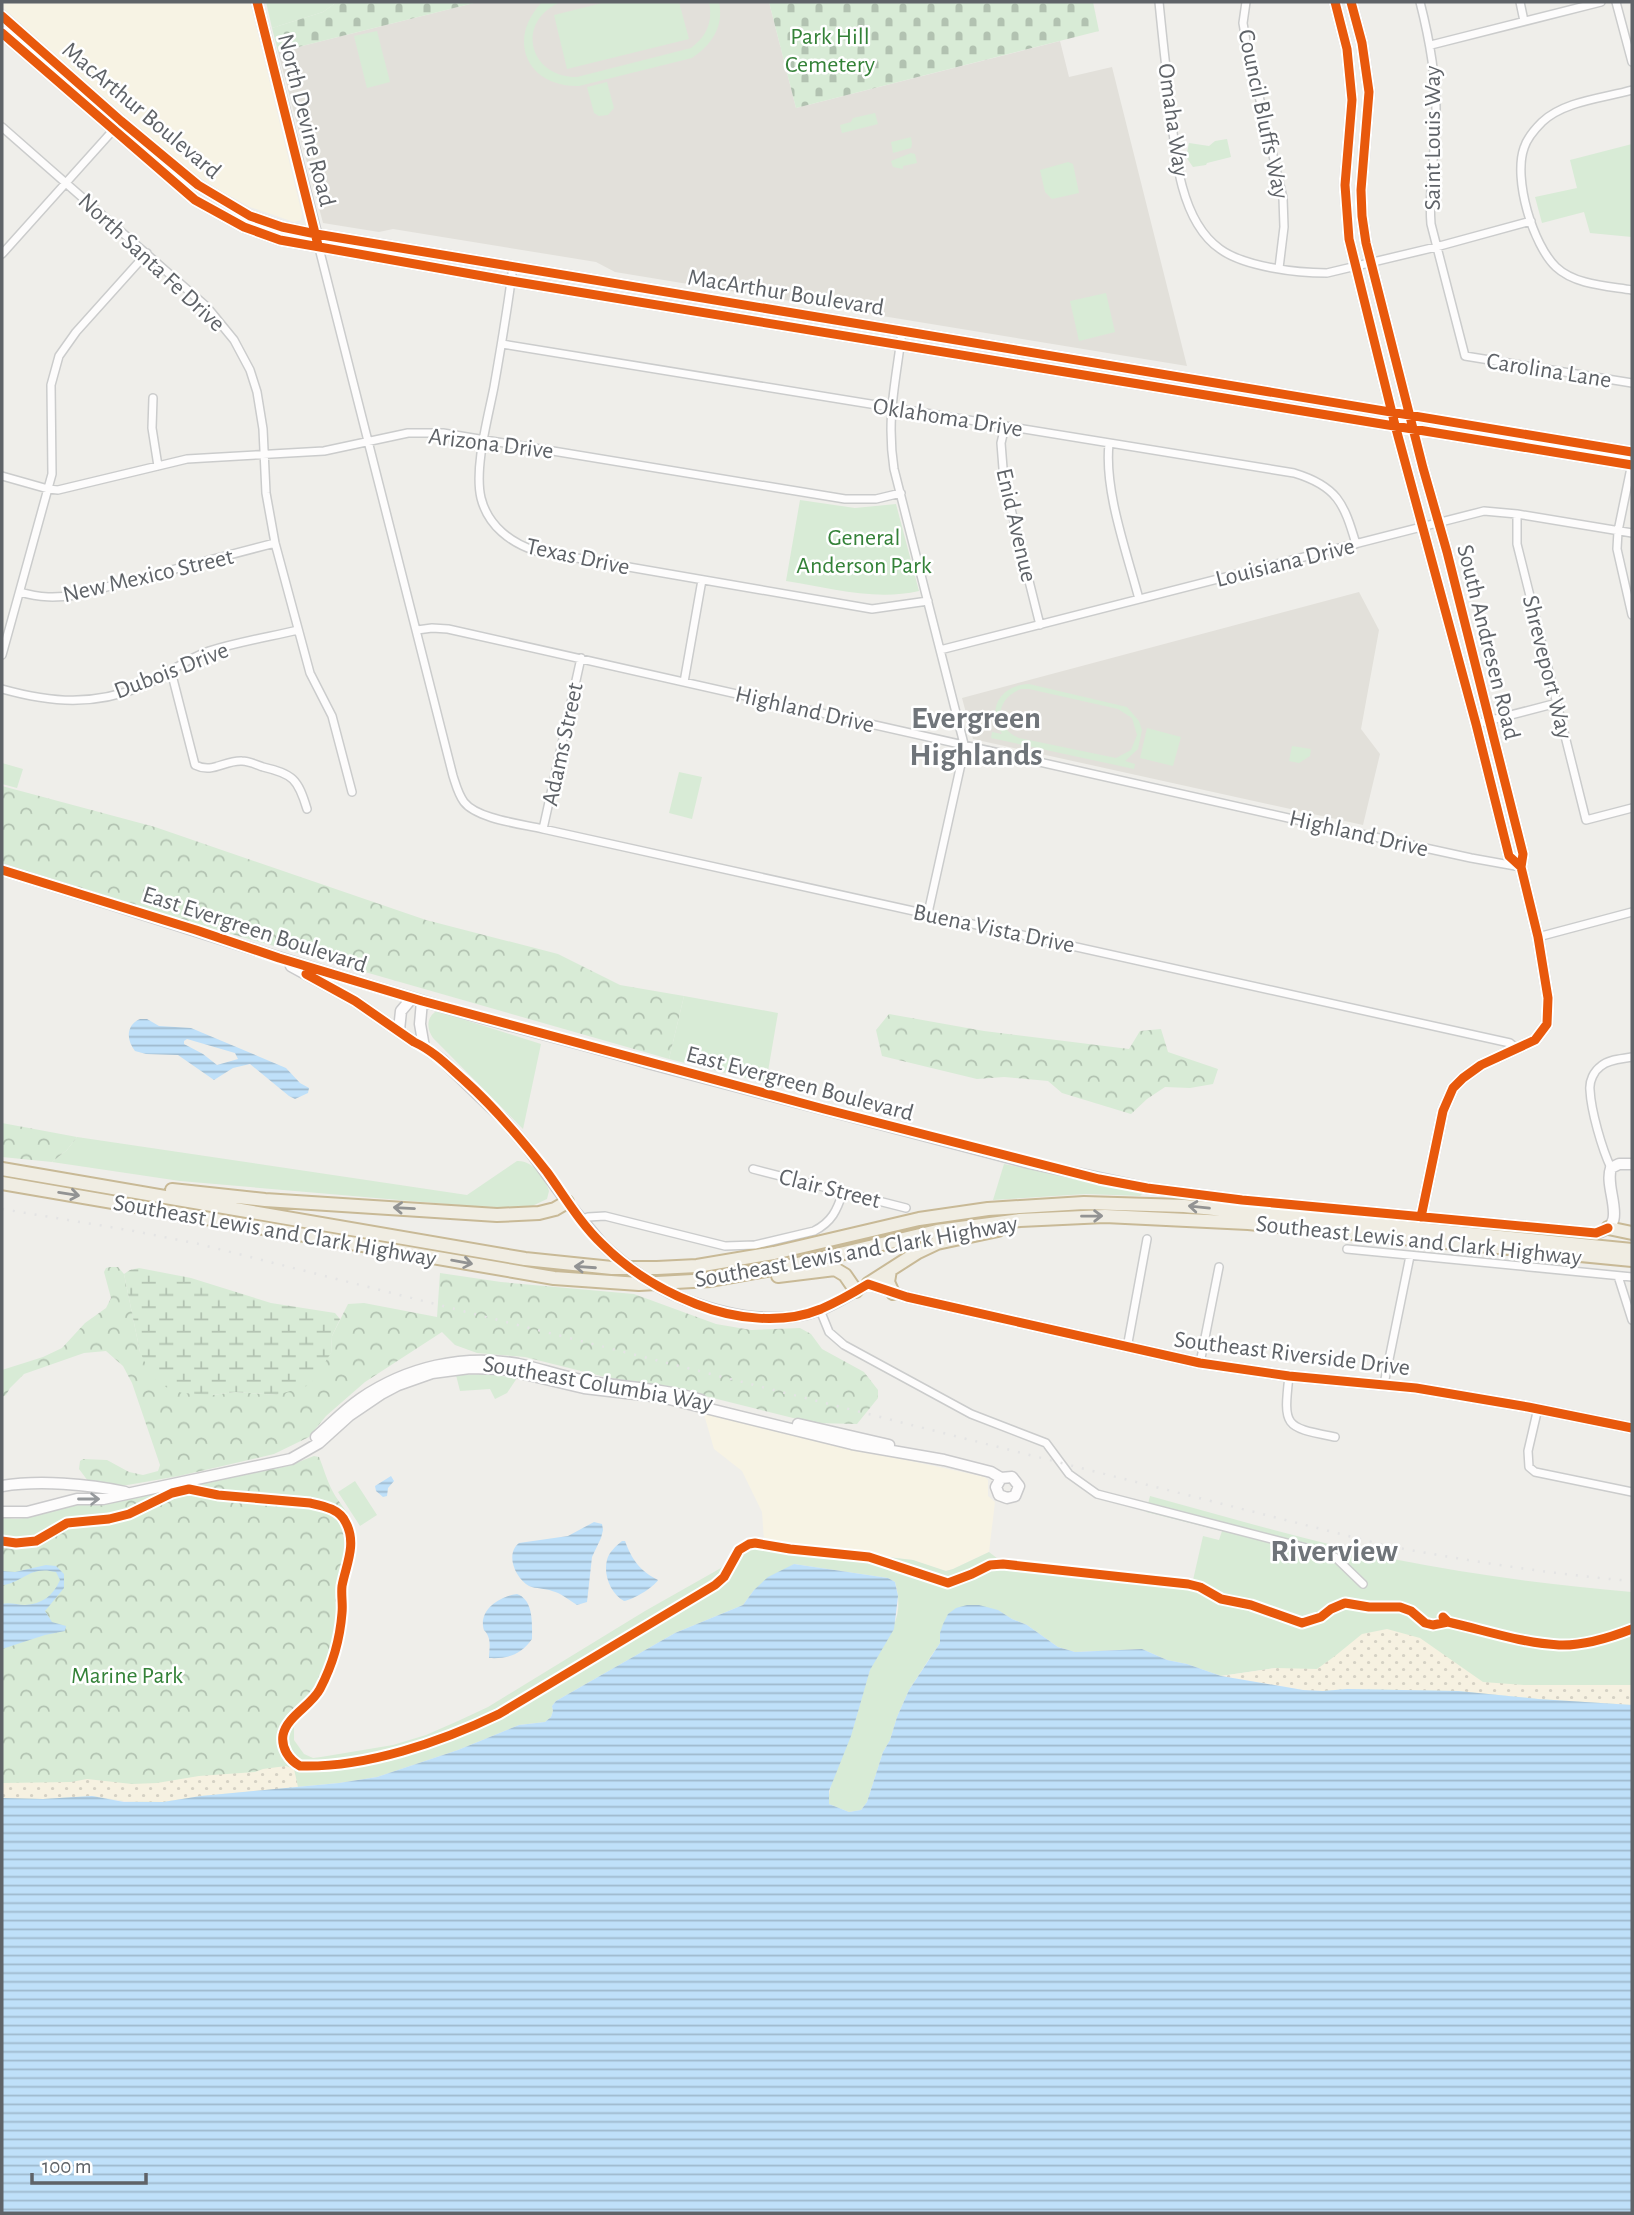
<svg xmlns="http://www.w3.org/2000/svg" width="1634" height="2215" font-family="'Alegreya Sans',sans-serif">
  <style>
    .commercial { fill: #f7f3e4 }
    .education { fill: #e2e0da }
    .green { fill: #d8ebd6; fill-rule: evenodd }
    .forest { fill: url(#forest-crowns) }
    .wetland { fill: url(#wetland-marsh) }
    .sand { fill: url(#sand-dots) }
    .cemetery { fill: url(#cemetery-stones) }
    .water { fill: url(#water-rules); fill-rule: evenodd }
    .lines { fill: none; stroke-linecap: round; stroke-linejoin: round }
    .street-casing { stroke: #cbcccc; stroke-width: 10 }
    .secondary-casing { stroke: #cacacb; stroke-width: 13 }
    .highway-casing { stroke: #c8b996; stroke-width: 16 }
    .street { stroke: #fdfcfc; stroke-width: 7 }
    .secondary { stroke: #fdfcfc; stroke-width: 10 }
    .highway { stroke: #f0ede3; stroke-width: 12 }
    .rail { stroke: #e4e4e4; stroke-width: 2.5; stroke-dasharray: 2 9; stroke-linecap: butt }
    .secondary-bridge-casing { stroke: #cacacb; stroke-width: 13; stroke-linecap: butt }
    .secondary-bridge { stroke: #fdfcfc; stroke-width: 10 }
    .cycleway-casing { stroke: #fff; stroke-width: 13 }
    .cycleway { stroke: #e8590c; stroke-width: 9 }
    .oneway { stroke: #929393 }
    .oneway2 { stroke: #96999c }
    .labels { text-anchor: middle; stroke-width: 5; stroke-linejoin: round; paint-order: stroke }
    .park-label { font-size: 24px; fill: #348238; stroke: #fff }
    .street-label { font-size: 24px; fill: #5f6368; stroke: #fff }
    .district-label { font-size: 32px; font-weight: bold; fill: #70757a; stroke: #fff }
  </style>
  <defs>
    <pattern id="forest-crowns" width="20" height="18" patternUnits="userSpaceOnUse" patternTransform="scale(1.75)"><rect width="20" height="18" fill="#d8ebd6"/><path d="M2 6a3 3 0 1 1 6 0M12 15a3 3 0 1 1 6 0" fill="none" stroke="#b2c2b1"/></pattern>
    <pattern id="wetland-marsh" width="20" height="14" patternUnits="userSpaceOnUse" patternTransform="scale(1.75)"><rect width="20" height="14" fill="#d8ebd6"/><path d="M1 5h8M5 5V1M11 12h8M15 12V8" fill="none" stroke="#b2c2b1"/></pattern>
    <pattern id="sand-dots" width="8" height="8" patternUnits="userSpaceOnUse" patternTransform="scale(1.75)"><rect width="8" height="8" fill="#f6f1e1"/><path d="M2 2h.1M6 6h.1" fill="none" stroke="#d5d1c4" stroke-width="1.8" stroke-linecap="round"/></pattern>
    <pattern id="cemetery-stones" width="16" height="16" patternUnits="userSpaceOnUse" patternTransform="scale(1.75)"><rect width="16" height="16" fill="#d8ebd6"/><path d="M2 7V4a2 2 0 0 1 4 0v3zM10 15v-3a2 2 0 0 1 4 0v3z" fill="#b2c2b1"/></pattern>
    <pattern id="water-rules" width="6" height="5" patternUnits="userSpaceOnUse" patternTransform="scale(1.75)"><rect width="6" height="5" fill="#bfe0f9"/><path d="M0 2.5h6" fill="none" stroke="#9eb9cd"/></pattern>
  </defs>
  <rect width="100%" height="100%" fill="#efeeea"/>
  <!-- commercial -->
  <path class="commercial" d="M2,2H250L302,214L301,220L294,222L250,207L217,189L179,163L2,7Z
    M703,1411L856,1449L985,1477L988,1480V1496L995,1502L989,1552L953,1569L946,1571L913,1560L764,1541L762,1512L742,1471L714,1449Z"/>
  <!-- education -->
  <path class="education" d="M478,2H769L796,108L1060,41L1069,77L1112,67L1187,366L615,272L596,262L393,229L379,232L323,223L278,52Z
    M1359,592L1379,630L1361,729L1380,754L1363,825L973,739L962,698Z"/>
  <!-- green -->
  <path class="green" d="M266,2H337L323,12L272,28Z
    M542,2H561C515,21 528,77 577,77L691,48C707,36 713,22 709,2H719C724,27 712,44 692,58L579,86C527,87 506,40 542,2Z
    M606,2H679L689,39L567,69L554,15Z
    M377,31L390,82L367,88L354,36Z
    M607,82L614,108L608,115L599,116L594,113L587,87Z
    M875,113L878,124L842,133L840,125L851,122L853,118Z
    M911,137L912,144L911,148L893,153L891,142Z
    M1227,139L1231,157L1207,163L1206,165L1193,167L1186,157L1189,143L1209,146L1215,141Z
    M1632,144V237L1590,233L1584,212L1542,223L1535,197L1577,188L1570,160Z
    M911,153L915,154L917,163L903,166V169L893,167L891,161Z
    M1068,162L1073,164L1079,193L1052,199L1045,192L1040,170Z
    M1106,293L1115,332L1079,341L1070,301Z
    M800,500L855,508L896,504L919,591C875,601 830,588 786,581Z
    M1029,684L1127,707L1139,721L1142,730L1138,749L1125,761L1135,764L1134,769L991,738L992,732L1002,734C986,709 1000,685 1029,684ZM1021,689H1029L1118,709L1132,718L1137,735L1131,750L1116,758L1019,738C993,727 995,699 1021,689Z
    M1147,728L1181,737L1173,766L1140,758Z
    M1292,746L1311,749L1310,756L1299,763L1289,761Z
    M2,763L23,769L17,788L2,784Z
    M679,772L702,777L692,819L669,813Z
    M684,996L778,1013L766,1083L669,1059Z
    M435,1012H440L541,1044L523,1129L433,1038C427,1029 426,1019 435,1012Z
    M77,1137L467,1195L517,1161C533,1160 545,1178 549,1191L547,1199L528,1208L469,1206L180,1181L52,1162L67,1150Z
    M1004,1164L1144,1192L1140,1196L1086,1194L993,1200Z
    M486,1374L517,1378L507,1393L495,1399L490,1389L460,1391L456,1375Z
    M355,1481L377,1515L360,1526L338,1492Z
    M1150,1496C1231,1518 1311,1542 1393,1559C1473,1575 1552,1585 1632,1592V1705L1538,1699L1458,1691L1347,1689L1323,1691L1276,1668L1221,1676L1187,1664L1167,1660L1142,1649L1075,1652L1058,1647L1027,1625L1012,1619L997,1610L940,1643L929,1659L909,1690L897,1717L890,1740L883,1752L867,1802L861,1810L849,1812L829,1804C827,1786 841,1759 848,1742C857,1720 861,1696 869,1673C880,1638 908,1626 895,1582L888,1578L794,1564L754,1590L743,1605L675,1633L556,1701L552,1706L553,1711L551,1717L545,1722L519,1725L458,1750L377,1777L339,1783L201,1796L163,1802L124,1801L92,1796L43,1799L2,1798V1516C22,1525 49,1509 70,1502L278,1743L281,1727L285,1722L299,1719L294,1727V1740L304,1754L313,1758L321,1757L393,1745L426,1735L458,1721L488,1707L645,1611L721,1568L738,1548L751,1541L759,1539L791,1546L913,1560L946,1571L953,1569L989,1552L1002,1562L1193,1580L1203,1536L1219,1540L1222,1531L1146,1512Z"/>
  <!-- forest -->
  <path class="forest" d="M2,786L155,827L426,920L558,954L620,985L684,996L669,1059L85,892L2,863Z
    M889,1014L984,1031L1129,1049L1140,1031L1161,1029L1168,1052L1218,1069L1213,1084L1190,1088L1165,1087L1147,1099L1131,1114L1062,1093L1048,1081L1004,1077L977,1079L882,1056L876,1030Z
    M2,1123L77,1137L67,1150L52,1162L2,1157Z
    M110,1267H118L124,1274L140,1352L212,1395L235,1392L277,1395L331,1353L332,1336L348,1304L364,1303L437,1317L440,1273L501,1282L634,1294L716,1324L751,1330L800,1328L811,1334L822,1349L864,1372L878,1390V1398L857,1424L813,1423L669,1387L605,1377L525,1357L477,1353L455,1345L442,1332L365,1382L326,1416L309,1437L274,1454L179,1476L116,1487L88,1481L79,1469L80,1461L83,1459L107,1460L129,1472L143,1475L158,1471L160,1465L132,1383L123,1366L106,1351L84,1353L24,1374L10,1388L6,1395L2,1397V1370L43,1357L62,1348L85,1323L106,1308L111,1298L104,1272L106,1268Z
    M314,1456L319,1457C324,1469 327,1481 333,1492C340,1505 351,1514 354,1529C356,1548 350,1564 348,1582C347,1591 349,1600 348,1609C344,1648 332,1714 285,1722C269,1744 285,1773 243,1772L157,1783L132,1784L87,1779L71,1782L2,1783V1649L45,1635L64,1631L66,1626L52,1622L45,1611L64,1588L56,1566L14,1572L2,1571V1541L4,1545L19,1550L40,1544L53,1520L75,1502H100L171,1491L206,1481L288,1466Z
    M47,1569L56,1572L60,1580C53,1596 42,1604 25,1605C17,1605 10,1602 2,1604V1585C17,1583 27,1571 47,1569Z"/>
  <!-- wetland -->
  <path class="wetland" d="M139,1268L191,1278L271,1303L335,1313L340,1319L332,1336L331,1353L310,1385L277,1395L235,1392L212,1395L182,1393L163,1386L151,1375L140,1352L124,1274L130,1270Z"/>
  <!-- sand -->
  <path class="sand" d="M1387,1629L1420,1638L1483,1682L1524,1685H1632V1705L1538,1699L1458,1691L1347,1689L1323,1691L1304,1690L1221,1676L1276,1668L1317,1669L1335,1656L1362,1634Z
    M286,1766L294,1769L298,1787L201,1796L163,1802L124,1801L92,1796L43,1799L2,1798V1783L71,1782L87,1779L132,1784L157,1783L199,1776L255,1772L263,1769Z"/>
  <!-- cemetery -->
  <path class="cemetery" d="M337,2H478L278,52L272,28L323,12Z
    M769,2H1093L1099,31L796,108Z"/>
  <!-- water -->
  <path class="water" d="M140,1019H147L159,1026L191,1028L286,1068L300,1083L309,1088L308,1093L295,1099L289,1096L250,1064L233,1068L214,1080L178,1055L146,1054L135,1051C126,1040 126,1025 140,1019ZM187,1039L235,1053L238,1059L217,1065L203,1054L184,1044V1041Z
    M391,1476L394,1481L388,1488L387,1496L383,1497L376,1491L375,1486Z
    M594,1522L602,1524L603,1530L601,1538L592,1557L587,1602L577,1605C569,1600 561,1593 552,1591C545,1588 536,1589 529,1586C515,1578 505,1554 519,1543L568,1536Z
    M622,1541H625C632,1560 640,1571 658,1580C654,1587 633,1600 624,1601C611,1594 603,1575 607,1560C609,1552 616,1546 622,1541Z
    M794,1564L888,1578L895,1582L898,1596L894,1629L870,1670L851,1736L829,1791V1804L849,1812L861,1810L867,1802L883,1752L890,1740L897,1717L909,1690L940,1643V1633L943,1624L948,1614L956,1608L967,1605H979L998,1610L1012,1619L1027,1625L1058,1647L1075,1652L1142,1649L1167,1660L1187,1664L1221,1676L1303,1690L1323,1691L1347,1689L1458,1691L1538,1699L1632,1705V2213H2V1798L43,1799L92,1796L124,1802H163L201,1796L339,1783L377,1777L458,1750L519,1725L545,1722L551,1717L553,1711L552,1706L556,1701L675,1633L743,1605L754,1590L768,1577Z
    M46,1565L56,1566L64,1574V1588L45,1611L52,1622L66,1626L65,1631L45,1635L2,1649V1604C10,1602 17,1605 25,1605C42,1604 53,1596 60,1580L56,1572C29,1565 23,1583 2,1585V1571L15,1572Z
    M517,1594C534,1600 532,1624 532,1639C521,1655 507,1659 489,1658C489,1651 491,1643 488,1636C485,1629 484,1633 483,1626C481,1607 502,1596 517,1594Z"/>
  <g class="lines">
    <defs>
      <path id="street" d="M1159,2C1162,32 1165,62 1169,92C1174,140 1176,218 1220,249C1245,267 1297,273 1327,273L1436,247L1531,221
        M1246,2L1243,23L1246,41L1283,198L1284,227L1279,268
        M1420,2C1430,41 1437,79 1436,120C1435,155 1428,189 1431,224L1465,356L1632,383
        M1520,2L1524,21
        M1616,2L1632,62
        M1431,45L1601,2
        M1632,90C1604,98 1564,101 1542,122C1535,129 1527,138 1524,148C1513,179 1533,245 1556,267C1575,285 1608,286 1632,290
        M2,127L207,307L234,340L250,370L257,392L263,429L266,493L275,543L310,673L332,716L352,792
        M319,248L453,776C456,785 458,794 464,802C477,819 522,824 543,829L1510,1043L1517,1049
        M2,254L116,127
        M513,266C508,307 501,347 494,387C488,418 474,468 481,498C488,526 511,543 536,551L872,609L928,601
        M902,331C896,381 886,418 894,469L964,744L963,755L928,913
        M502,344L1294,473C1337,486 1344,503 1356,544
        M153,398L152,428L158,466
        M1005,426L1001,443L1004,481L1040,625
        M1109,444C1104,491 1127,553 1139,599
        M1632,463L1618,531L1617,549L1632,615
        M2,476L48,489L58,490L187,459L324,451L408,433H443L845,499H876L901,493
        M1517,514V544L1586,820L1632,808
        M20,592C40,598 56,598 76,595L275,543
        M417,630L432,628L448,629L1306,822L1471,858L1521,867
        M940,650L1484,511L1517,514L1632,533
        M2,655L52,474L51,385L59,356L76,332L147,253
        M171,671L195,765C213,774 224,760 242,761C249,761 257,765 263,767C293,774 298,779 307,809
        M684,682L702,580
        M2,689C52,703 94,706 143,686C166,676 185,659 209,651C238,642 268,637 298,630
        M1476,724L1557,703
        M543,829L581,658
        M1538,937L1632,912
        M1611,1168C1602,1149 1591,1111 1590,1090C1589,1081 1594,1071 1601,1066C1609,1059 1622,1059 1632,1057
        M753,1169L906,1208
        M581,1220L588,1217L605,1216L725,1246L755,1245L814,1231C832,1222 837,1210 843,1192
        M1347,1249L1632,1277
        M1618,1276L1632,1320
        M820,1310L829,1332L844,1345L971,1414L1046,1443L1069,1474L1097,1494L1322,1552L1335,1557L1363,1584
        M1127,1348L1147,1239
        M1200,1363L1219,1267
        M1289,1376C1283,1428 1285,1427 1335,1437
        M1384,1384L1410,1256
        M1538,1408L1528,1451L1529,1467L1535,1472L1632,1492"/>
      <path id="secondary" d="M257,2L317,237
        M1335,2L1347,49L1352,100L1345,185L1349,239L1395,425L1476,724L1509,856L1521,867
        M1351,2L1362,43L1369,92L1361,190L1362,216L1366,243L1423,468L1447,552L1523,854L1521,867L1538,937L1548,998L1547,1024L1535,1040L1481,1065L1463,1078L1453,1088L1443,1111L1421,1217
        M2,16L121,121L198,185L250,216L282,227L316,234L1632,452
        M2,33L195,200L244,227L280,240L511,281L1632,465
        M2,870C139,912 275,958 413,998C491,1022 570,1040 648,1063L1029,1163L1147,1188L1242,1200L1596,1233C1631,1227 1603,1189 1611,1168L1619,1164H1632
        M291,966L355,1001L414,1042L424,1047L442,1060L503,1119L527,1147L567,1202L602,1244
        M422,1001L420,1024L424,1047
        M399,1030L401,1011L412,998
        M686,1300C728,1316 776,1326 820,1310C837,1303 853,1293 868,1284L907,1297L1200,1363L1289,1376L1416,1388L1528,1407L1632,1428
        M798,1424L889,1445
        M316,1437C331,1424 344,1410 360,1399C407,1367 463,1354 518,1364C541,1369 563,1377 586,1381C626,1388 661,1388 701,1400
        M2,1486C39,1480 88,1484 125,1492
        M2,1512H27L77,1499H103L291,1459L319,1443L350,1415L381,1394L398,1385L432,1373L470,1368L503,1369L584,1388L661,1397L852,1444L944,1460L991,1472L1001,1478L1012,1477L1019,1486L1015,1496L1007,1498L999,1495L996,1487L1001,1478"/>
      <path id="highway" d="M2,1169L525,1259L612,1268H657L697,1266L774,1253L919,1219L988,1209L1084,1203L1184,1206L1632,1250
        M2,1183L554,1278L639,1284L711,1280L789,1266L937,1231L1020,1220L1105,1216L1248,1223L1632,1260
        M172,1190L265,1200L497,1215L539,1213L555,1209L567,1202
        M1608,1228L1632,1233
        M890,1270L888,1282L893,1293
        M778,1276L835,1269L845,1275L856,1291
        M868,1284L918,1252L937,1243L998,1230"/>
    </defs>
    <!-- street casing -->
    <use href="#street" class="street-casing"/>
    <!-- secondary casing -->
    <use href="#secondary" class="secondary-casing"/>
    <!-- highway casing -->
    <use href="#highway" class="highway-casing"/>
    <!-- street -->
    <use href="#street" class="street"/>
    <!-- secondary -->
    <use href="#secondary" class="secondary"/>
    <!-- highway -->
    <use href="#highway" class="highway"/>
    <!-- rail -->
    <path class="rail" d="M2,1209L134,1231L199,1244L1388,1546C1469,1561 1550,1574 1632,1581"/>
    <defs>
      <path id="secondary-bridge" d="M602,1244C627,1268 654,1287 686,1300"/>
    </defs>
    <!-- secondary-bridge casing -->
    <use href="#secondary-bridge" class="secondary-bridge-casing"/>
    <!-- secondary-bridge -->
    <use href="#secondary-bridge" class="secondary-bridge"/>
    <defs>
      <path id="cycleway" d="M257,2L318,245
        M1335,2L1347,49L1352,100L1345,185L1349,239L1395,425L1476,724L1509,856L1521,867
        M1351,2L1362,43L1369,92L1361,190L1362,216L1366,243L1423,468L1447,552L1523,854L1521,867L1538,937L1548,998L1547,1024L1535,1040L1481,1065L1463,1078L1453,1088L1443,1111L1421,1217
        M2,16L121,121L198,185L250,216L282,227L316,234L1632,452
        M2,33L195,200L244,227L280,240L511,281L1632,465
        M2,870L196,930L279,958L422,1001L824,1109L1099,1179L1147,1188L1242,1200L1596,1233L1608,1228
        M306,974L355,1001L414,1042C434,1051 449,1067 465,1081C495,1108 522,1140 547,1172C565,1197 580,1223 602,1244C629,1271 660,1290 696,1304C734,1319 782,1325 821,1309C837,1302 853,1293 868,1284L907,1297L1200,1363L1289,1376L1416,1388L1528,1407L1632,1428
        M2,1541L16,1543L36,1541L67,1523L109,1519L129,1514L172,1493L189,1489L218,1495L310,1503C324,1506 340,1509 346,1523C357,1544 346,1565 342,1586C341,1595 343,1604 342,1613C340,1639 332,1666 320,1689C311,1706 287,1716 283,1735C281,1748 289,1760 300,1766C365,1768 441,1742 499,1714L715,1585L724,1577L739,1550L749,1544L755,1543L790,1549L869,1557L948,1583L972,1574L990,1565L1003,1564L1188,1584L1200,1587L1221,1599L1251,1605L1302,1623L1321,1617L1331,1609L1345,1603L1369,1607H1400L1411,1611L1425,1623L1433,1625L1448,1622
        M1443,1617L1448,1622C1484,1630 1521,1643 1559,1645C1584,1646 1609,1638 1632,1629"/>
    </defs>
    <!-- cycleway casing -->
    <use href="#cycleway" class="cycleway-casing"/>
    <!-- cycleway -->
    <use href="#cycleway" class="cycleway"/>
  </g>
  <!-- one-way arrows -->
  <defs><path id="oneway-shaft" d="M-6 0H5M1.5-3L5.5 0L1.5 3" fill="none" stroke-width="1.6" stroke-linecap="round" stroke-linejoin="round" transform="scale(1.75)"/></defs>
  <g class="oneway">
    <use href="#oneway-shaft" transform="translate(69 1194) rotate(9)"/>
    <use href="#oneway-shaft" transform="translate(1199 1207) rotate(-174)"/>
    <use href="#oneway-shaft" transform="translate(404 1208) rotate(-177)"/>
    <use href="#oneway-shaft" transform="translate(1092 1216) rotate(-1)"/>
    <use href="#oneway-shaft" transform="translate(462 1262) rotate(10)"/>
    <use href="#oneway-shaft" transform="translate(585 1267) rotate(-176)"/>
  </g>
  <use class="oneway2" href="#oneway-shaft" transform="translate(89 1499)"/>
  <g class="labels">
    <!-- park labels -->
    <g class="park-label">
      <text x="830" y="44">Park Hill<tspan x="830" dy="28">Cemetery</tspan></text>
      <text x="864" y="545">General<tspan x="864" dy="28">Anderson Park</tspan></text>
      <text x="127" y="1683">Marine Park</text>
    </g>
    <!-- street labels -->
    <g class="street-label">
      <text transform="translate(142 110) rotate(40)" y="8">MacArthur Boulevard</text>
      <text transform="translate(1264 114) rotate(78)" y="8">Council Bluffs Way</text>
      <text transform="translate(307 120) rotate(76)" y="8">North Devine Road</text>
      <text transform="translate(1174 120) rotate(82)" y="8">Omaha Way</text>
      <text transform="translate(1432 138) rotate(-90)" y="8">Saint Louis Way</text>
      <text transform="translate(152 262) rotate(43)" y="8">North Santa Fe Drive</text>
      <text transform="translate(786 292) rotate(9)" y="8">MacArthur Boulevard</text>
      <text transform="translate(1549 370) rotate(9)" y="8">Carolina Lane</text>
      <text transform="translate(948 417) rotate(9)" y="8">Oklahoma Drive</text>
      <text transform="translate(491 443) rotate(7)" y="8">Arizona Drive</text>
      <text transform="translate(1017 525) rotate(77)" y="8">Enid Avenue</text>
      <text transform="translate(578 556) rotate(12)" y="8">Texas Drive</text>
      <text transform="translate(1285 562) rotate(-14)" y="8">Louisiana Drive</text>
      <text transform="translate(148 575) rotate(-13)" y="8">New Mexico Street</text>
      <text transform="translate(1489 642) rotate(76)" y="8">South Andresen Road</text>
      <text transform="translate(1548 667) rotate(76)" y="8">Shreveport Way</text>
      <text transform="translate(171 670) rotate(-21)" y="8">Dubois Drive</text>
      <text transform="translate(805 709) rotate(13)" y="8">Highland Drive</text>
      <text transform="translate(562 744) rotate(-78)" y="8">Adams Street</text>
      <text transform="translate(1359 833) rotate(13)" y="8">Highland Drive</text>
      <text transform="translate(994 928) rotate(12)" y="8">Buena Vista Drive</text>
      <text transform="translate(255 929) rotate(18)" y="8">East Evergreen Boulevard</text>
      <text transform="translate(800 1083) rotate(15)" y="8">East Evergreen Boulevard</text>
      <text transform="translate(830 1188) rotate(14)" y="8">Clair Street</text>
      <text transform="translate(275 1230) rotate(10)" y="8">Southeast Lewis and Clark Highway</text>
      <text transform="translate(1419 1240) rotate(6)" y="8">Southeast Lewis and Clark Highway</text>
      <text transform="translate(856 1251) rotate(-10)" y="8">Southeast Lewis and Clark Highway</text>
      <text transform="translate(1292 1353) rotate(7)" y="8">Southeast Riverside Drive</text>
      <text transform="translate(598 1383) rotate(10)" y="8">Southeast Columbia Way</text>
    </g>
    <!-- district labels -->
    <g class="district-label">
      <text x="976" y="728">Evergreen<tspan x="976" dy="37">Highlands</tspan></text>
      <text x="1334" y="1561">Riverview</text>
    </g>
  </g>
  <!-- border -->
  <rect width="1634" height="2215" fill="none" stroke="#5f6368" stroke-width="7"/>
  <!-- scale -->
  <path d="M32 2173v10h114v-10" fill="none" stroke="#5f6368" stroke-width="3.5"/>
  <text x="42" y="2173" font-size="21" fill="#5f6368" stroke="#ffffff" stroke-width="5" paint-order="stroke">100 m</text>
</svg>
